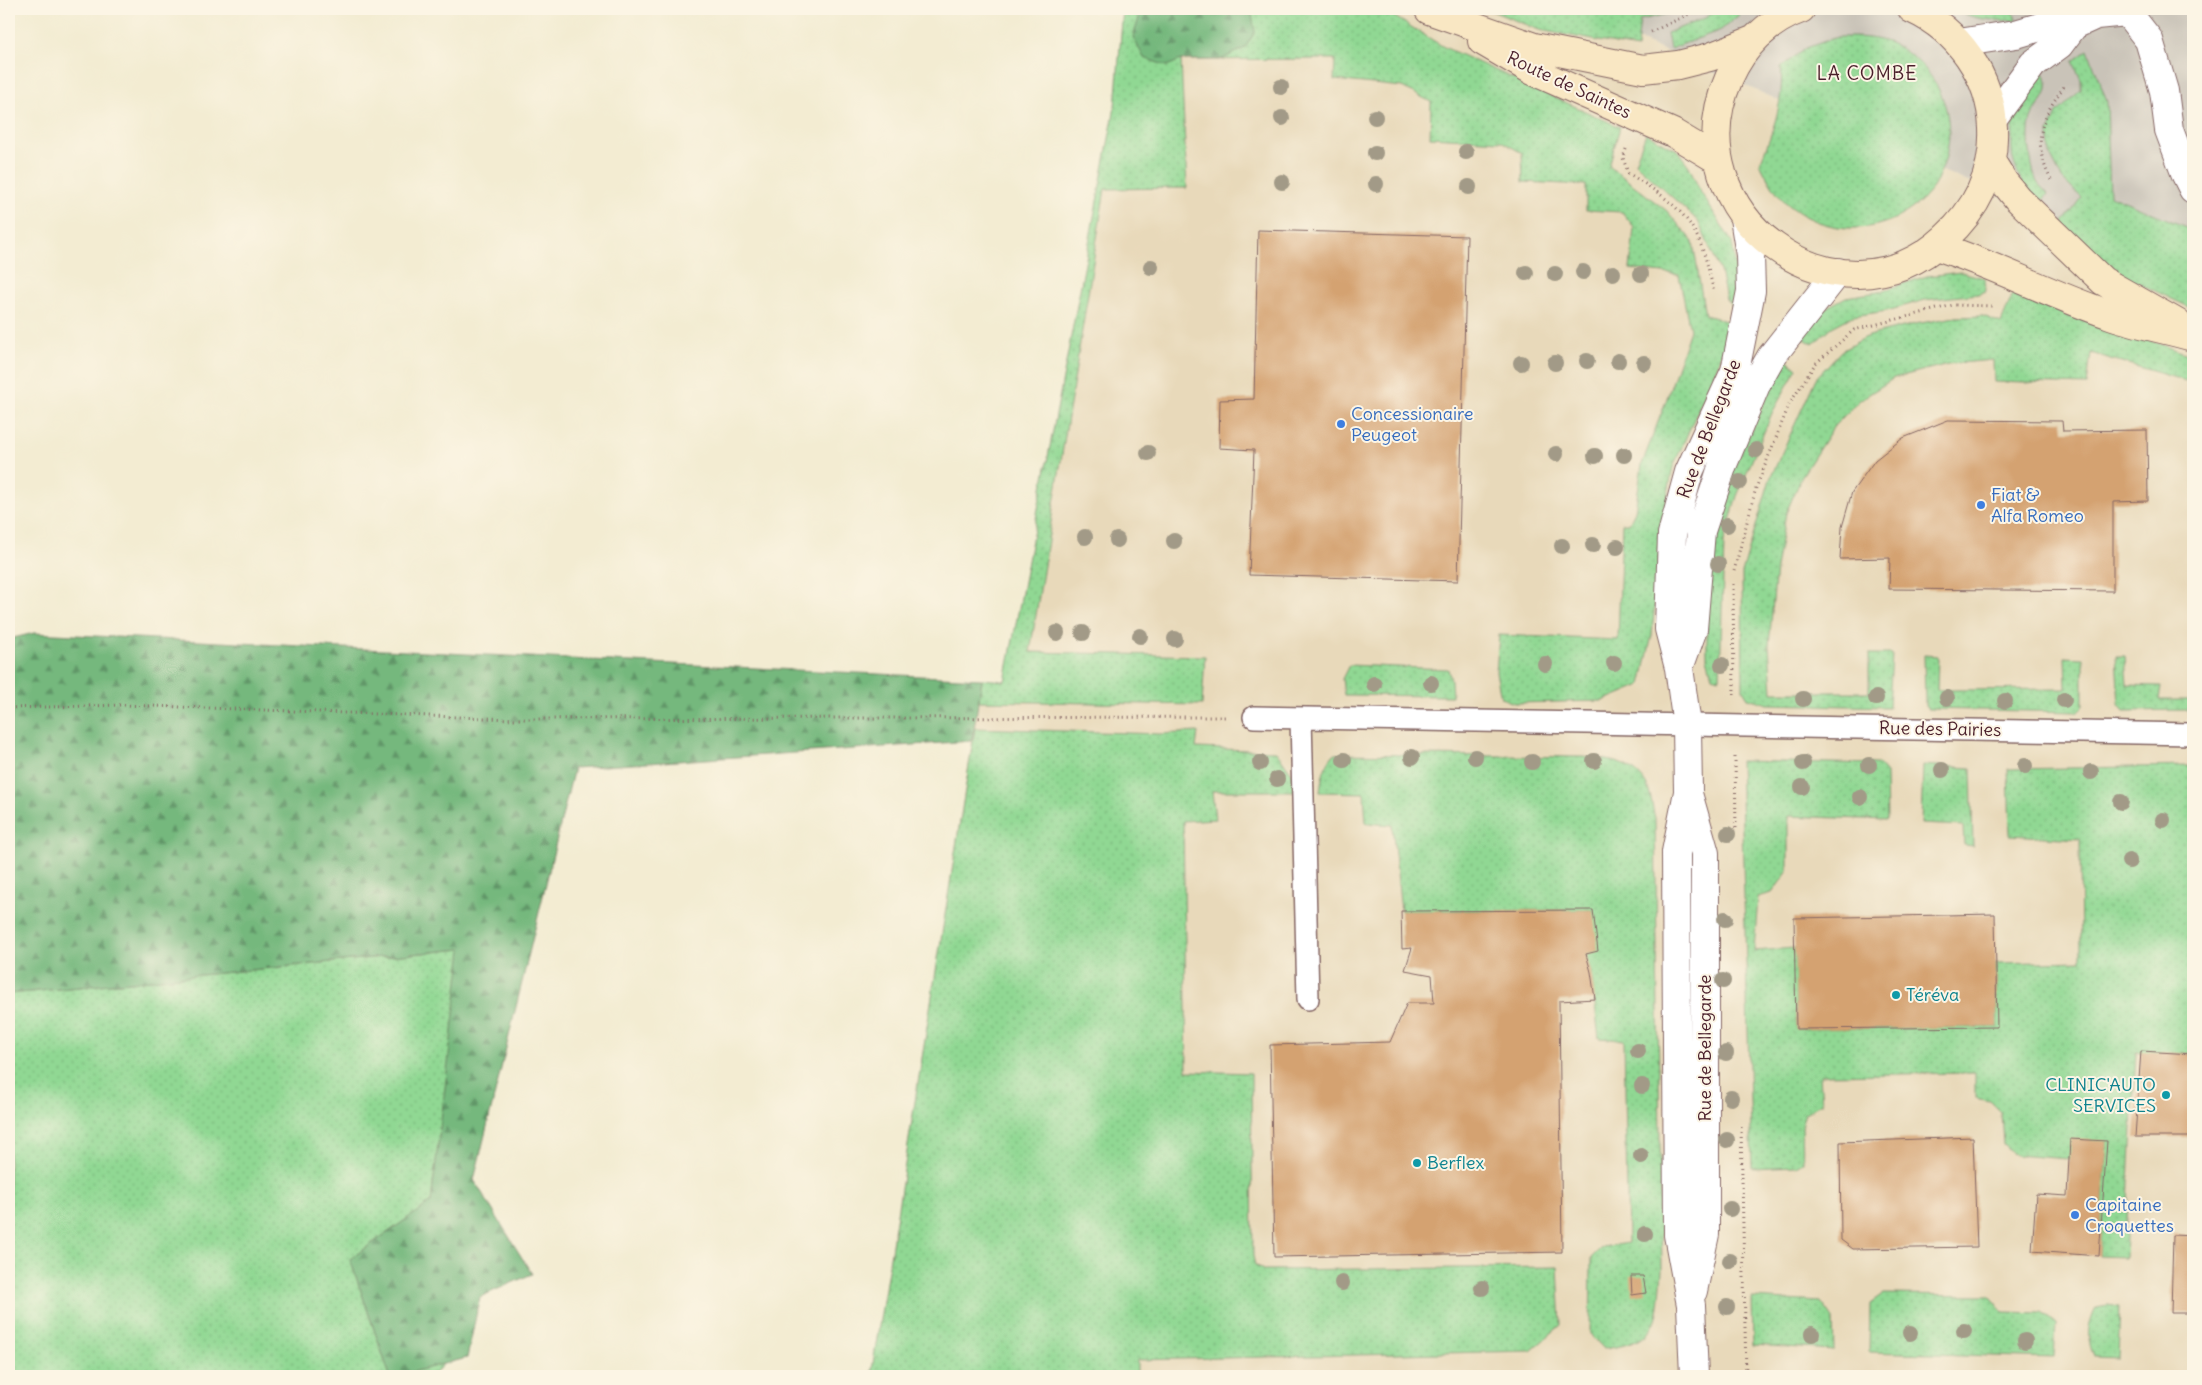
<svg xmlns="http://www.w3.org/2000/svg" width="2202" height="1385" font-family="Delius,sans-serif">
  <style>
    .built { fill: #e8d9ba }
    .industrial { fill: #c9c3b8 }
    .grass { fill: url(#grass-dots); stroke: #6d7c5f }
    .forest { fill: url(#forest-firs); stroke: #5f6c54 }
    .building { fill: #d4a271 }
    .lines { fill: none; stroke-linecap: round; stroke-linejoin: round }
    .lane-casing { stroke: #856765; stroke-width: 24 }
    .street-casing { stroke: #856765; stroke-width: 30 }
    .secondary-casing { stroke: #856765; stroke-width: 30 }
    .path { stroke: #856765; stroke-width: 3; stroke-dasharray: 1 4; stroke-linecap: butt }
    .lane { stroke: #fff; stroke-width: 21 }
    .street { stroke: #fff; stroke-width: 28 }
    .secondary { stroke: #f9e7c3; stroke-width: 28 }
    .tree { fill: #a29a87 }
    .shop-dot { fill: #3f7fe0; stroke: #fcf5e5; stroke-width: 2 }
    .culture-dot { fill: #0f9aa8; stroke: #fcf5e5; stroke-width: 2 }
    .labels { text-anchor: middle; stroke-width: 4; stroke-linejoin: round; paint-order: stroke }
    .street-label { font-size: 18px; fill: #4a1f2b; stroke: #fcf5e5 }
    .shop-label { font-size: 18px; fill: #366cbe; stroke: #fcf5e5; text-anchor: start }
    .culture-label { font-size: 18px; fill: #0d838f; stroke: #fcf5e5; text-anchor: start }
    .neighbourhood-label { font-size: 19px; letter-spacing: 1px; fill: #4a1f2b; stroke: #fcf5e5 }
  </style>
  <defs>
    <pattern id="grass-dots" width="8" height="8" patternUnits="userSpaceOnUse" patternTransform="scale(1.25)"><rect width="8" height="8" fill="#90d893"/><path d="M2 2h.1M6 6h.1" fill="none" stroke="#7eb97f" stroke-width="1.8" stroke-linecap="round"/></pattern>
    <pattern id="forest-firs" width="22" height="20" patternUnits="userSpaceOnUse" patternTransform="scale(1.25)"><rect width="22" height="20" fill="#74b87d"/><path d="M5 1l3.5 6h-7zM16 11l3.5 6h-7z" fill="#619567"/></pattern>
  </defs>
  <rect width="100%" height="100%" fill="#fcf5e5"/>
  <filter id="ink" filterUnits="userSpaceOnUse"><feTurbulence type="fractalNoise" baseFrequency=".02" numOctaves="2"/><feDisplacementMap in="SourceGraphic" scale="10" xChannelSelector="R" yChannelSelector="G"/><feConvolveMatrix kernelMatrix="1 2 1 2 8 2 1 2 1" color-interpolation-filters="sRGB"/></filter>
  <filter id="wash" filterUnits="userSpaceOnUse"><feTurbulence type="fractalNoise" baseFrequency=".0096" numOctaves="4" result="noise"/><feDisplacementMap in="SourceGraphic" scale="20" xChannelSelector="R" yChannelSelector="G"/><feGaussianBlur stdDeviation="1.12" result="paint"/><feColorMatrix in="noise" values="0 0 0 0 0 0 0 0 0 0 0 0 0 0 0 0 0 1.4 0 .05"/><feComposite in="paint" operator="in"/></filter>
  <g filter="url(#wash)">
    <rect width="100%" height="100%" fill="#f3ecd2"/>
    <!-- built -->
    <path class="built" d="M1123,9H1568L1998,195L2193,288V707L2185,725L2193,726V1376H871L982,679L1005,681L1115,107Z"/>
    <!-- industrial -->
    <path class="industrial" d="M1568,9H2193V288L1998,195Z"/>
    <!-- grass -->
    <path class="grass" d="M1123,9H1382L1444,47L1620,127L1609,166L1667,211L1693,242L1705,315L1733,323L1717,367L1673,467L1662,525L1652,635L1641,685L1603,701L1514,703L1501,698L1496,672L1499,635L1618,640L1622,523H1629L1635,511L1642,464L1666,401L1690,330L1679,275L1630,269L1634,227L1622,212L1586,210V185L1523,182L1522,153L1501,141L1430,137L1431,102L1402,87L1334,80L1335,59L1181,60L1187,188L1105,189L1030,652L1205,656L1202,705L979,701L982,679L1005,681L1115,107Z
      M1487,9H1679L1672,13L1640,20L1637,48L1539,30Z
      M1719,9H1746L1721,30L1670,49L1667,33L1705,18Z
      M1957,9H2013L2016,21C1997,20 1972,21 1957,9Z
      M1837,37C1858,37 1881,36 1900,48C1942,73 1960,123 1942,169C1939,174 1937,181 1934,186C1900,233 1836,242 1790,206C1776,195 1768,179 1760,163C1773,131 1784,102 1781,67L1806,48Z
      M2088,50L2107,102L2110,195L2193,230V309L2115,272L2059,227L2082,198L2062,179L2050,155L2049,132L2057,113L2081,90V80L2073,61Z
      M2044,73C2054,95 2038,101 2031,119C2026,132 2031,170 2037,182C2039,186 2045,190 2048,194L2036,208C2028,193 2019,179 2014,163C2006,137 2019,84 2044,73Z
      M1646,133L1677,150L1689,166L1700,191L1732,242L1738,281L1733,308L1726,299L1720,271L1698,221L1635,163Z
      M1961,272L1985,278L1986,291L1978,294L1925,300L1887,311L1853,316L1832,327L1813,344L1799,336L1820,311L1846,297L1878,292L1927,276Z
      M2014,291L2193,356V383L2091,353L2087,385L1994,382L1993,360L1948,364L1894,378L1860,400L1834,426L1803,474L1786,513L1776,568L1769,645L1772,692H1869V654H1892L1889,707L1768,704L1748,698L1743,690L1742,573L1770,479L1816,378L1841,351L1868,336L1915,324L1955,317L1983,316L2001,323Z
      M1785,358L1797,368L1772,413L1737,496L1724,542L1720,678L1712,676L1707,658L1706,561L1715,508Z
      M1924,655L1938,656L1937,690L2066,689L2065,657L2083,658V706L2077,712L1928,709L1925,705Z
      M2116,656H2125L2127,685L2161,686L2159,700H2193L2191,710L2124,711L2119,705Z
      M1349,665L1448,669L1451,680L1452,696L1344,695L1342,679Z
      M975,728L1160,734L1198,732L1196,748L1276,751L1295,778V791H1212L1215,819L1183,821L1187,1071L1251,1073L1253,1256L1255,1265L1263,1270L1558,1267L1561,1325L1531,1351L1137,1360V1376H871Z
      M1334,754L1584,757C1607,760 1632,761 1646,784C1651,793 1652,807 1655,818L1662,1270C1658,1321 1662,1341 1604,1349L1590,1334L1591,1258L1602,1247L1628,1243L1624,1040L1599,1038L1591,972L1586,954L1593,910L1401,911L1392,825L1366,823L1364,793L1320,792C1322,776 1324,766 1334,754Z
      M1740,761L1878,764L1886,773L1887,820L1788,816V871L1772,893L1758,897L1754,951L1795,948L1796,1029L1997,1027L1996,963L2081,961L2080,839L2010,835L2008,769L2193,766V1054L2136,1052L2125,1257L2099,1256L2107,1141L2069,1159L2015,1155L2003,1144L2001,1112L1990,1101L1975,1098V1073L1820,1075L1822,1103L1805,1113L1802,1123L1803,1162L1796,1166L1752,1168Z
      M1923,765L1971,768L1973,846L1964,845L1963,826L1921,824Z
      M463,949L431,1202L350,1259L390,1376H9V994Z
      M1884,1294L1989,1295L2005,1312L2042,1313L2056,1324L2054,1358L1869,1352L1870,1304Z
      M1752,1298L1821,1302L1833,1318L1834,1350L1753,1345Z
      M2108,1305L2120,1307L2118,1358L2094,1357C2086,1336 2087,1327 2096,1307Z
      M443,1364L433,1376H397Z"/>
    <!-- forest -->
    <path class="forest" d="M1142,9H1200L1217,16L1221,9H1251L1255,32L1245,48L1220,60H1181L1167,66L1144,58L1133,37Z
      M34,633L982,679L972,741L574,768L474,1180L532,1274L480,1297L467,1358L397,1376H390L350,1259L431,1202L462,949L9,994V639Z"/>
    <g id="blocks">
      <!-- building -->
      <path class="building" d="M1258,230L1467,236L1458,581L1249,575L1254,450L1219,448L1220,400L1254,399Z
        M1948,420L2062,421L2063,431L2147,430L2148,501L2113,502V591L1889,589L1890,558L1840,559L1842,527L1852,492L1875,460L1903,438Z
        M1593,910L1598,951L1586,954L1591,972L1595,999L1559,1001L1562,1252L1274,1257L1270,1045L1390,1042L1407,1003H1434L1432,975L1405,970L1412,948L1402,949L1401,911Z
        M1995,914L1997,1027L1796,1029L1794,918Z
        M2141,1051L2193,1054V1137H2135Z
        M1973,1137L1977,1247L1853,1249L1841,1240L1840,1142Z
        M2070,1139L2107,1141L2099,1256L2032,1251L2036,1194L2067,1196Z
        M2173,1235L2193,1236V1313H2171Z
        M1631,1276H1643L1646,1293L1632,1295Z"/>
    </g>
  </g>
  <g filter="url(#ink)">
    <use href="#blocks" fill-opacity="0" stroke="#856765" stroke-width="1"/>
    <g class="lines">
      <defs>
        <path id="lane" d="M1254,717L2193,734
          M1301,718L1308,999"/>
        <path id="street" d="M1959,43L2016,34L2050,24L2074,25
          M1993,118L2033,64L2059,45L2074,25L2096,15L2127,12L2149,40L2164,91L2169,130L2186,175L2193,189
          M1679,668L1693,629L1701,531L1723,464L1758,380L1771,357L1838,272
          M1689,797L1705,853V1234L1693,1291
          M1694,1376L1691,1305L1678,1235L1676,852L1688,792L1687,725L1679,668L1669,629L1672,534L1689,472L1735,371L1751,291L1750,255L1744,218"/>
        <path id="secondary" d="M1801,9C1768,21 1743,46 1729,78C1669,214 1838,337 1945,238C1977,209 1995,172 1993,128C1991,76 1958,30 1912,9
          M1429,10L1534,47L1643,69L1678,65L1710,57L1753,40
          M1482,41L1533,71L1673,133L1718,160
          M1991,161L2004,182L2017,198L2103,281L2177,323
          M1936,246C1995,265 2049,294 2108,314C2135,324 2165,329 2193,337"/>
      </defs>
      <!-- lane casing -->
      <use href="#lane" class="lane-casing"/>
      <!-- street casing -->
      <use href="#street" class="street-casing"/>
      <!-- secondary casing -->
      <use href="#secondary" class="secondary-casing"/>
      <!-- path -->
      <path class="path" d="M1651,32L1700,9
        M1626,149L1623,158L1628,173C1650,187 1675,202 1690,224C1703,243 1709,270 1714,293
        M2051,180C2031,140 2041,117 2066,84
        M1734,571L1756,488L1789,405L1815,364L1854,330L1953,305L1995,306
        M1733,584L1734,696
        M9,708L123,705L514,719L1225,717
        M1735,757L1736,831
        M1741,1127L1746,1376"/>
      <!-- lane -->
      <use href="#lane" class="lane"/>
      <!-- street -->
      <use href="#street" class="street"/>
      <!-- secondary -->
      <use href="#secondary" class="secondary"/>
    </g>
    <!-- trees -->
    <g class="tree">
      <circle cx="1281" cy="87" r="8"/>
      <circle cx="1375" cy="117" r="8"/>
      <circle cx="1282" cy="118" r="8"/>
      <circle cx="1466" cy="152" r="8"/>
      <circle cx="1375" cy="153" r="8"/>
      <circle cx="1282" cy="182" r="8"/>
      <circle cx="1376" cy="184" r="8"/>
      <circle cx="1469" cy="187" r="8"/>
      <circle cx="1151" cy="267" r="8"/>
      <circle cx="1583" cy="272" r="8"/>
      <circle cx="1526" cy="273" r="8"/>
      <circle cx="1613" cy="273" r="8"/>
      <circle cx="1555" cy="274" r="8"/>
      <circle cx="1641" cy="274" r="8"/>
      <circle cx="1587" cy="361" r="8"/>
      <circle cx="1618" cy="361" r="8"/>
      <circle cx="1521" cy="363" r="8"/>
      <circle cx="1555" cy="363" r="8"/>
      <circle cx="1644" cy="363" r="8"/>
      <circle cx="1756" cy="450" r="8"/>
      <circle cx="1148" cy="453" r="8"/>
      <circle cx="1556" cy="454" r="8"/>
      <circle cx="1624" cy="455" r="8"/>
      <circle cx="1595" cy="456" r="8"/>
      <circle cx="1740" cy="482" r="8"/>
      <circle cx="1727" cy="525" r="8"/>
      <circle cx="1085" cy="537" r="8"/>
      <circle cx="1117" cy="540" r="8"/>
      <circle cx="1174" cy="541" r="8"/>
      <circle cx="1593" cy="545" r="8"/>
      <circle cx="1562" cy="546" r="8"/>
      <circle cx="1617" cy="547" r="8"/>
      <circle cx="1718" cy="564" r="8"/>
      <circle cx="1057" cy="633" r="8"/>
      <circle cx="1083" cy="633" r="8"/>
      <circle cx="1140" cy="636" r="8"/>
      <circle cx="1175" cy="639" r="8"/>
      <circle cx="1614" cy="663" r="8"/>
      <circle cx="1545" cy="664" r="8"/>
      <circle cx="1722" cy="665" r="8"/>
      <circle cx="1431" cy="683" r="8"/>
      <circle cx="1374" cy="684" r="8"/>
      <circle cx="1876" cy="698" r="8"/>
      <circle cx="1947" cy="698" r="8"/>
      <circle cx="1803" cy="699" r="8"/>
      <circle cx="2064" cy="700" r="8"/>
      <circle cx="2005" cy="701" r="8"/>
      <circle cx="1412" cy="757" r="8"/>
      <circle cx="1475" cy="757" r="8"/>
      <circle cx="1344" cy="760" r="8"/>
      <circle cx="1594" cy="761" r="8"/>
      <circle cx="1532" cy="762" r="8"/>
      <circle cx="1260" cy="763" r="8"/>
      <circle cx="1803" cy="763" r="8"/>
      <circle cx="1869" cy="765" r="8"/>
      <circle cx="2025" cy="766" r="8"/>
      <circle cx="1942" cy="770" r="8"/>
      <circle cx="2091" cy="772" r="8"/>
      <circle cx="1277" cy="779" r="8"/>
      <circle cx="1802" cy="787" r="8"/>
      <circle cx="1860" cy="797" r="8"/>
      <circle cx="2121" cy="802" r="8"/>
      <circle cx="2163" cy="820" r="8"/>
      <circle cx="1728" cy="834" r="8"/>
      <circle cx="2129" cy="861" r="8"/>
      <circle cx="1725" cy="919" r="8"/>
      <circle cx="1723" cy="981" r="8"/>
      <circle cx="1638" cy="1051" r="8"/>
      <circle cx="1726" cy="1053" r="8"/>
      <circle cx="1642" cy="1086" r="8"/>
      <circle cx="1731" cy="1098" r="8"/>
      <circle cx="1727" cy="1140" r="8"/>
      <circle cx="1641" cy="1156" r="8"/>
      <circle cx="1730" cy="1209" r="8"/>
      <circle cx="1645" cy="1234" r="8"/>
      <circle cx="1730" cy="1261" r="8"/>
      <circle cx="1342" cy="1283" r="8"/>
      <circle cx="1482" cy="1288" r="8"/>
      <circle cx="1727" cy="1307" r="8"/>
      <circle cx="1964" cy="1331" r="8"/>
      <circle cx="1910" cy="1333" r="8"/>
      <circle cx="1812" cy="1334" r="8"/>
      <circle cx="2025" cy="1341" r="8"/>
    </g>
  </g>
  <!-- markers -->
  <g class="shop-dot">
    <circle cx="1341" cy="424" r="5"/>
    <circle cx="1981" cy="505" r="5"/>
    <circle cx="2075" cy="1215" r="5"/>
  </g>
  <g class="culture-dot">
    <circle cx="1896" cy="995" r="5"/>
    <circle cx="2166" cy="1095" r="5"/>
    <circle cx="1417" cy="1163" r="5"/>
  </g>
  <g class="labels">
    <!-- street labels -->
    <g class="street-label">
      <text transform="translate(1569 85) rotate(25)" y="6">Route de Saintes</text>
      <text transform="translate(1709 429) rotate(-69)" y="6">Rue de Bellegarde</text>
      <text transform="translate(1940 729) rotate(1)" y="6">Rue des Pairies</text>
      <text transform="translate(1705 1048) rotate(-90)" y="6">Rue de Bellegarde</text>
    </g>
    <!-- shop labels -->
    <g class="shop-label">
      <text x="1351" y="420">Concessionaire<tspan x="1351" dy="21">Peugeot</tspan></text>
      <text x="1991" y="501">Fiat &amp;<tspan x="1991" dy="21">Alfa Romeo</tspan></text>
      <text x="2085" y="1211">Capitaine<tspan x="2085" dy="21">Croquettes</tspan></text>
    </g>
    <!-- culture labels -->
    <g class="culture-label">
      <text x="1906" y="1001">Téréva</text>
      <text x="2156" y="1091" text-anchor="end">CLINIC'AUTO<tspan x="2156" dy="21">SERVICES</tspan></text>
      <text x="1427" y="1169">Berflex</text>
    </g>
    <!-- neighbourhood labels -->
    <g class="neighbourhood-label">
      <text x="1867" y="80">LA COMBE</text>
    </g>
  </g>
  <!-- margin -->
  <rect width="2202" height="1385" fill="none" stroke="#fcf5e5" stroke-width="30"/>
</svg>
